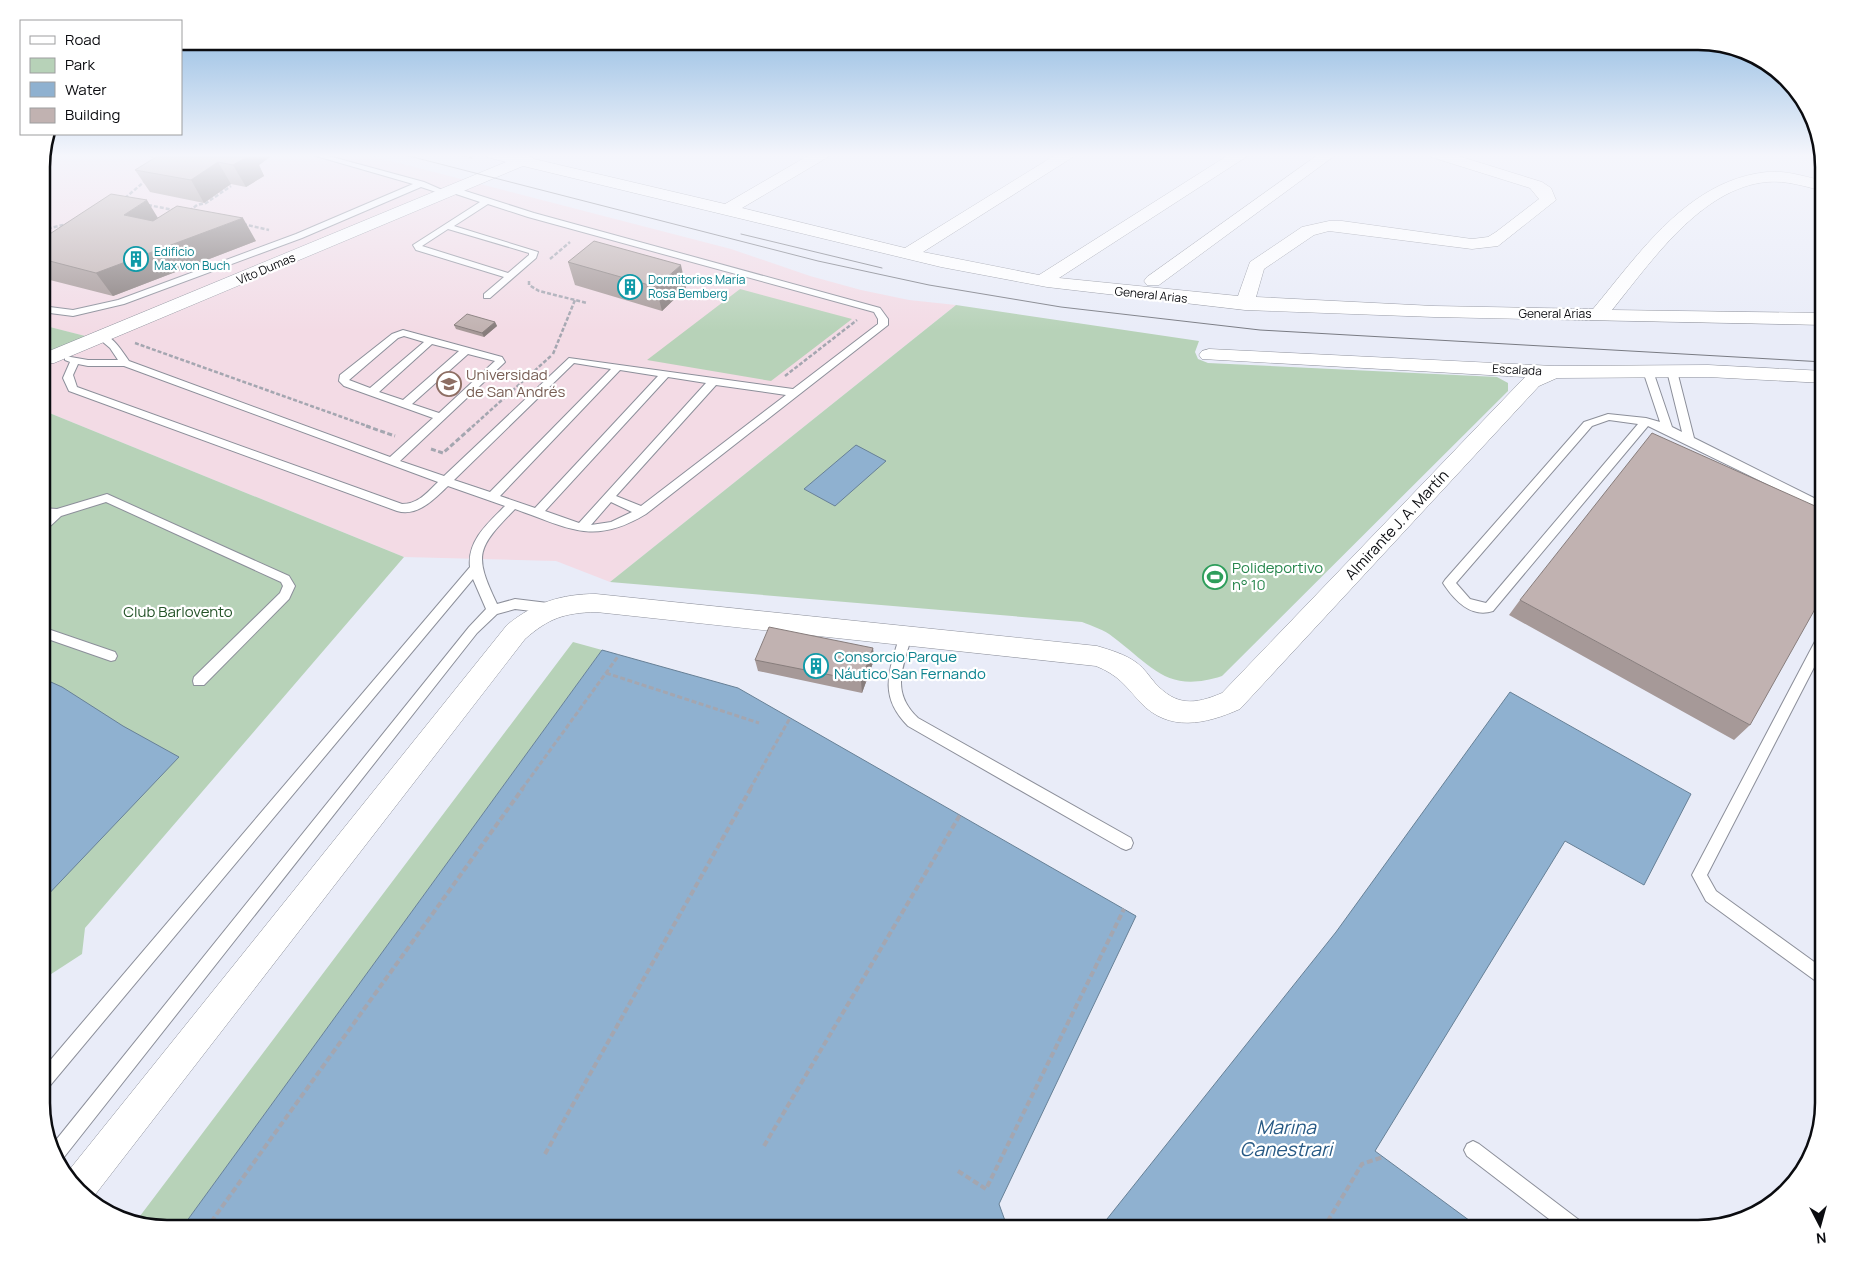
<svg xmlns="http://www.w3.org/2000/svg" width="1865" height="1270" font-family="Manrope,sans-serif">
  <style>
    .education { fill: #f3dbe5 }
    .green { fill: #b7d2b8 }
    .water { fill: #8fb1d0; stroke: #678096 }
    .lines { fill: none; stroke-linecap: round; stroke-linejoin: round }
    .service-casing { stroke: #8c8f9a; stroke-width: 2 }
    .minor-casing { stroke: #8c8f9a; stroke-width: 1 }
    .path-far2 { stroke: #a4a6b0; stroke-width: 2.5; stroke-dasharray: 4 2; stroke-linecap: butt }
    .path-far1 { stroke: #a4a6b0; stroke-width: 3; stroke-dasharray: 5 2.5; stroke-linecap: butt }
    .path { stroke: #a4a6b0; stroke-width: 4; stroke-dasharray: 6 3; stroke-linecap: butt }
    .service { fill: #fff; fill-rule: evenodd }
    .minor { fill: #fff; fill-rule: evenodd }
    .tram { stroke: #797b83; stroke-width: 1 }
    .wall { fill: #a69998 }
    .shaded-wall { fill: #877d7c }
    .building { fill: #c1b2b1; stroke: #877d7c }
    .labels { text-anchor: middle; stroke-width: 4.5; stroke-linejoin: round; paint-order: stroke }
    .far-culture-label { font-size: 12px; fill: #0d838f; stroke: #fff; text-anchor: start }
    .far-street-label { font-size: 12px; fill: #0b0c10; stroke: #fff }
    .education-label { font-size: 15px; fill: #785e54; stroke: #fff; text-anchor: start }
    .street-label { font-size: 15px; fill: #0b0c10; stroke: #fff }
    .leisure-label { font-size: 15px; fill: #27864d; stroke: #fff; text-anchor: start }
    .park-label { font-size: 15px; fill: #245328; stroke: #fff }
    .culture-label { font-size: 15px; fill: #0d838f; stroke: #fff; text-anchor: start }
    .near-water-label { font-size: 19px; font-style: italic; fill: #275984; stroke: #fff }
    .rim { fill: none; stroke: #0b0c10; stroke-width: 2.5 }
  </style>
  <rect width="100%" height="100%" fill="#e9ecf8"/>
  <!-- education -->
  <path class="education" d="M43,154H364L731,249L810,276L861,290L909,300L956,305L610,582L556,561L404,557L42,410V359L96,339L42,325Z"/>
  <!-- green -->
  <path class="green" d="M740,289L852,319L771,381L647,360Z
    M956,305L1199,341L1195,352L1198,359L1208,363L1497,377L1508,383V391L1222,676C1167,694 1152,666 1113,637C1105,630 1092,626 1082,622L610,582Z
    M42,325L97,339L42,359Z
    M42,410L404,557L85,928L82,954L42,980Z
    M573,642L602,650L181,1229H167L137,1220Z"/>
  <!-- water -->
  <path class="water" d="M856,445L886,461L835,506L804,489Z
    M602,650L738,688L1136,916L999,1204L1008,1229H181Z
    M42,678L62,687L123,726L179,757L42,901Z
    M1510,692L1691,794L1644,885L1565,841L1375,1151L1481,1229H1099L1336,932Z"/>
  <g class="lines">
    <defs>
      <path id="service" d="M309,154H321L424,182L449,193L445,195L421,187L302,238L124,304L73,316L42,312V306L73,310L118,300L296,234L413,184Z
        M450,188H456L534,213L880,308L888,319V325L646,514C593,546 569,528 515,509C477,548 473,554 497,604L515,599L548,603L554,608L552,611L548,613L515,609L497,614L477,633L61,1161L57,1163L52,1145L469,627L486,609L473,579L48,1088L42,1090V1070L470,567C467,541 488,523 505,506L448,486C434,499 418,517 397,511L69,391L63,378L70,362L65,360V356L88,360H118L110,348L97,337L102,334C115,338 121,350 129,361L390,457L433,418L344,386L339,381L340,375L392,334L403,330L502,357L505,362L503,364L400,461L444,476L569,358L793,389L878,324V319L874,312L528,217L488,204L454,226L538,252L536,258L490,298H484V294L504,277L416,250L413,245L480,202L450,192ZM448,229L529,253V255L508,273L422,246ZM404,336L424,342L370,388L349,380L398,338ZM432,344L459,351L403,400L379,392ZM468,354L495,361L439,413L412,404ZM574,363L611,369L490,492L454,480ZM78,364L88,366H124L438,482C427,493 418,504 402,504L77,387L73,375ZM620,370L658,376L535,508L500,496ZM668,377L706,383L579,523L545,511ZM716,385L786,395L641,506L616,496ZM611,502L632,512L611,522L591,525Z
        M1648,368L1653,371L1672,427L1682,432L1667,371L1672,368L1677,371L1694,438L1824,503V512L1648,426L1493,611C1472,618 1456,602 1445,586L1443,583L1445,580L1584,422L1608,414L1646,418L1660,422L1643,371ZM1609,420L1638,424L1486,603L1470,599L1456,583L1592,426Z
        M107,494L289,576L295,586L289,599L204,685H194L193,681L194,677L280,593L283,586L281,582L106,502L61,516L46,530L42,531V521L46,516H42V508L57,509Z
        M42,627L115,652L117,656L115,660L111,661L42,637Z
        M906,630L910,632L912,635C903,667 890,692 918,718L1131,838L1133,843L1131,848L1126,850L1121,848L908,726C878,696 889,671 900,635L902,632Z
        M1824,630V648L1707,875L1716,891L1824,969V987L1706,901L1692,875L1820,632Z
        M1473,1141L1479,1144L1583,1223L1586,1229H1562L1467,1156L1464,1150L1467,1144Z"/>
      <path id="minor" d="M485,154H526L534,159L725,204L811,154H830L828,157L742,208L905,248L1057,154H1075L1073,157L923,252L1039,275L1230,154H1248L1246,157L1059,278L1238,296L1250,262L1302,227L1329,221H1342L1472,239L1488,237L1496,232L1539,199L1530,188L1431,157L1429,154H1452L1542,182L1551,188L1556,200L1498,246L1472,249L1329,231L1314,235L1264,269L1256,297L1434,306L1593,309C1639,254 1688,180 1767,172C1786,170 1806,177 1824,181V191C1806,187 1786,180 1767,182C1701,188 1651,262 1612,310L1824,313V325L1434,317L1245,310L1047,287L941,267L523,166L54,363L42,364V354L506,162L487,157Z
        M1319,154H1337L1159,285H1147L1144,281L1147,277Z
        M1209,349L1554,366L1708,365L1824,371V383L1708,377L1557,378L1539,386L1240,709C1206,724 1169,733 1140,702C1125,685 1118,675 1096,666L596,612C564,613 549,618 525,639L91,1200L66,1174L507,625C534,603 561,594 596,594L1097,646C1110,650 1125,654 1137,663C1144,668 1149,676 1155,683C1176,706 1194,705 1222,693L1525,377L1202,359L1199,355L1202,351Z"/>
    </defs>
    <!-- service casing -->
    <use href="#service" class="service-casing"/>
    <!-- minor casing -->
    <use href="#minor" class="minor-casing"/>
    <!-- path-far2 -->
    <path class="path-far2" d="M151,154L154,163
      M457,154L474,158
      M125,198L145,181
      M148,205L174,210
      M189,211L197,205L206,203L231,186
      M243,224L269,230
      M42,230L67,224
      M550,259L570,242
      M529,281V285L539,291L587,303
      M135,343L370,427
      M553,354L575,300
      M785,376L857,320
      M472,427L552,355"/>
    <!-- path-far1 -->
    <path class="path-far1" d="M366,426L395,436
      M431,449L443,453L473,426
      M606,673L759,723
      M522,789L619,655
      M750,789L790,718"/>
    <!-- path -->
    <path class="path" d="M764,1146L960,815
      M545,1154L751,788
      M958,1171L986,1189L1124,909
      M206,1229L523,788
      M1323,1229L1362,1164L1383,1157"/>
    <!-- service -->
    <use href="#service" class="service"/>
    <!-- minor -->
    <use href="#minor" class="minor"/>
    <!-- tram -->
    <path class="tram" d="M401,154L818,261L929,285L1061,307L1260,330L1824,362
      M741,234L882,268"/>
  </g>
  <!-- wall -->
  <path class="wall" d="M270,157L259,165L264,176L246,187L231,184L204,203L150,192L135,170Z
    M158,218L256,241L113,296L42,278V239Z
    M568,262L686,288L662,311L575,285Z
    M495,322L497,326L484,337L456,329L454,325Z
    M1520,600L1750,725L1734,740L1509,615Z
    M873,648L874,660L862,693L758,671L755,660Z"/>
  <!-- shaded-wall -->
  <path class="shaded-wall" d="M237,154H268L270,157L259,165L264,176L246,187L233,165Z
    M218,162L231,184L204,203L191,180Z
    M147,200L161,223L124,215Z
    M243,218L256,241L113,296L96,273Z
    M681,265L686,288L662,311L656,287Z
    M495,322L497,326L484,337L482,333Z
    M873,648L874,660L862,693L861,681Z"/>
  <!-- building -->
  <path class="building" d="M161,154H252L233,165L218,162L191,180L135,170Z
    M111,194L147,200L124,215L153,221L177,206L243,218L96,273L42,259V239Z
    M594,241L681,265L656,287L568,262Z
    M467,314L495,322L482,333L454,325Z
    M1652,433L1824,510V593L1750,725L1520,600Z
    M769,627L873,648L861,681L755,660Z"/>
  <!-- sky -->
  <linearGradient id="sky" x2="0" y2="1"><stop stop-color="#84b3de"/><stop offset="0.47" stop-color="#f5f6fc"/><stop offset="1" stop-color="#f5f6fc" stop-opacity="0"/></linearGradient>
  <rect width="1865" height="331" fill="url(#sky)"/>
  <!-- icons -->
  <defs>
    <symbol id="building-ring" viewBox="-11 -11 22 22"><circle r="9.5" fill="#fff" stroke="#0f9aa8" stroke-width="1.5"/><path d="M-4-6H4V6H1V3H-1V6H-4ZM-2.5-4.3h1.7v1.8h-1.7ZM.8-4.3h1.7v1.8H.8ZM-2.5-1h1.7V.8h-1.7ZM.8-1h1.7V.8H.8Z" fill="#0f9aa8"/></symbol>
    <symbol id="university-ring" viewBox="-11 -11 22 22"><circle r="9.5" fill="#fff" stroke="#8d6e63" stroke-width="1.5"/><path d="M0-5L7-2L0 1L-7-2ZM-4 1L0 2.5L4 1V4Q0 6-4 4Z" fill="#8d6e63"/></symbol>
    <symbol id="stadium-ring" viewBox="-11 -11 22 22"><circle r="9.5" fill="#fff" stroke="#2e9e5b" stroke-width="1.5"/><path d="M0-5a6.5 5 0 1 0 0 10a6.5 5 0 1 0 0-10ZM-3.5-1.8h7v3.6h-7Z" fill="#2e9e5b"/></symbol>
  </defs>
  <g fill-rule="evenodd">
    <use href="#building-ring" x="122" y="245" width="28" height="28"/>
    <use href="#building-ring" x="616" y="273" width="28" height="28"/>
    <use href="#university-ring" x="435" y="370" width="28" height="28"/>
    <use href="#stadium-ring" x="1201" y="563" width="28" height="28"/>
    <use href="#building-ring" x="802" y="652" width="28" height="28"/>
  </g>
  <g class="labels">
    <!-- far-culture labels -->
    <g class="far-culture-label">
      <text x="154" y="256">Edificio<tspan x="154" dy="14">Max von Buch</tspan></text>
      <text x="648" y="284">Dormitorios María<tspan x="648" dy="14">Rosa Bemberg</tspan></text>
    </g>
    <!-- far-street labels -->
    <g class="far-street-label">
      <text transform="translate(266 269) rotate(-23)" y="4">Vito Dumas</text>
      <text transform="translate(1151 295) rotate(6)" y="4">General Arias</text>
      <text x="1555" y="318">General Arias</text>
      <text transform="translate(1517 370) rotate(3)" y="4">Escalada</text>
    </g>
    <!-- education labels -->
    <g class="education-label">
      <text x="466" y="380">Universidad<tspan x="466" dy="17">de San Andrés</tspan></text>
    </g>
    <!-- street labels -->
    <g class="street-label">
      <text transform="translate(1397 525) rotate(-47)" y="5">Almirante J. A. Martín</text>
    </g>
    <!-- leisure labels -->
    <g class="leisure-label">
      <text x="1232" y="573">Polideportivo<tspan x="1232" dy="17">n° 10</tspan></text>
    </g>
    <!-- park labels -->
    <g class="park-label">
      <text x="178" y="617">Club Barlovento</text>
    </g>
    <!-- culture labels -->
    <g class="culture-label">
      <text x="834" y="662">Consorcio Parque<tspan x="834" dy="17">Náutico San Fernando</tspan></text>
    </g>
    <!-- near-water labels -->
    <g class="near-water-label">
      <text x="1286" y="1134">Marina<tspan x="1286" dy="22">Canestrari</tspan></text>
    </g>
  </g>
  <!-- crop -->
  <path d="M0 0H1865V1270H0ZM167 50H1698A117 117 0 0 1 1815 167V1103A117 117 0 0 1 1698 1220H167A117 117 0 0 1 50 1103V167A117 117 0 0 1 167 50Z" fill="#fff" fill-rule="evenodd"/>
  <path class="rim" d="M167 50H1698A117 117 0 0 1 1815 167V1103A117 117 0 0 1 1698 1220H167A117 117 0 0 1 50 1103V167A117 117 0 0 1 167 50Z"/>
  <!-- legend -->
  <rect x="20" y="20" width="162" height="115" fill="#ffffff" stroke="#9d9e9f"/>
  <rect x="30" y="36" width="25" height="8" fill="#ffffff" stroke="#9d9e9f"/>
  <text x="65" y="45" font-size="15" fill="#0b0c10">Road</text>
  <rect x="30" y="58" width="25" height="15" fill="#b7d2b8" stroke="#9d9e9f"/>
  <text x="65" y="70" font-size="15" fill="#0b0c10">Park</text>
  <rect x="30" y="82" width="25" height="15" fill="#8fb1d0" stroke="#9d9e9f"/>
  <text x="65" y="95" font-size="15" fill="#0b0c10">Water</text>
  <rect x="30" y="108" width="25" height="15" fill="#c1b2b1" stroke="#9d9e9f"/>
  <text x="65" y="120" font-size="15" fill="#0b0c10">Building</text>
  <!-- north arrow -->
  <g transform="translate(1820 1225) rotate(174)" stroke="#ffffff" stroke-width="4" paint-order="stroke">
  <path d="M0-4L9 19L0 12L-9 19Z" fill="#0b0c10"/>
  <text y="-8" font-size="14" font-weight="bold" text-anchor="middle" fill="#0b0c10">N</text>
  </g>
</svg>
